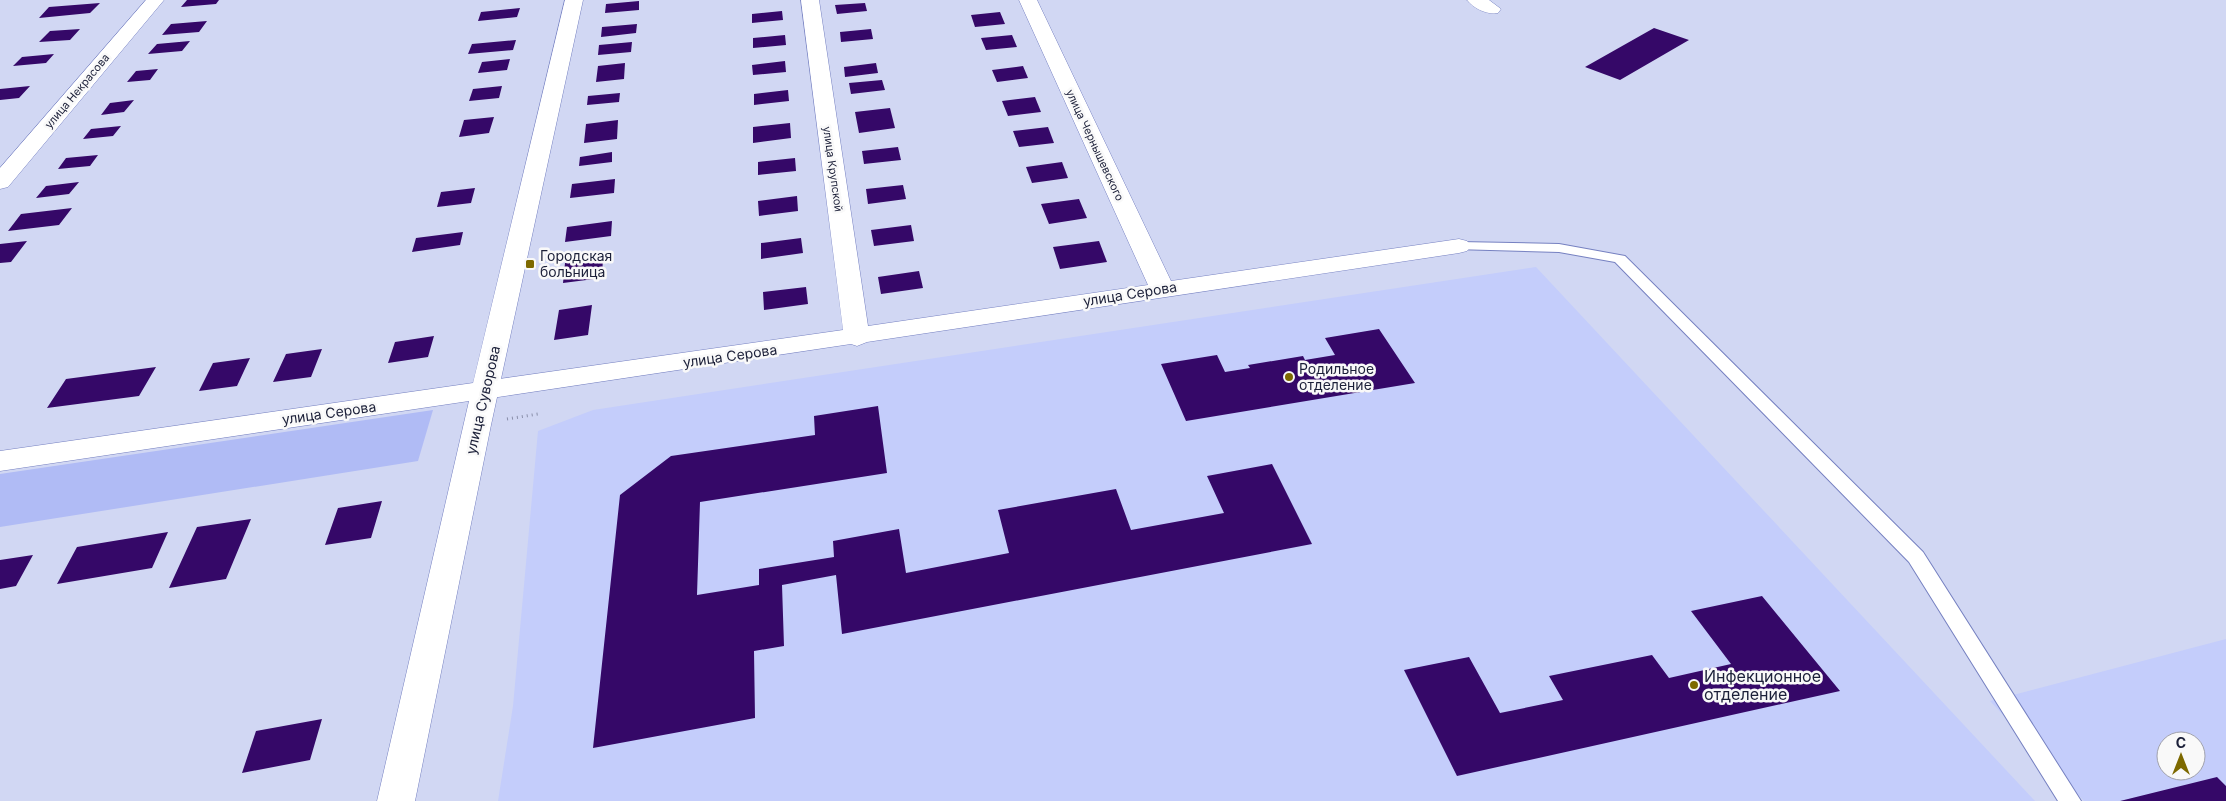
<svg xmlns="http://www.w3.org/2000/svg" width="2226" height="801" font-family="Inter,sans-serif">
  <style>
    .built { fill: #c4cdfb; fill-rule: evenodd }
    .green { fill: #b0bbf5 }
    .building { fill: #350868 }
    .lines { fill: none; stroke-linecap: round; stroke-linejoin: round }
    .service-casing { stroke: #7681c1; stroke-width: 2 }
    .minor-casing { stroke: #7681c1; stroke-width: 1 }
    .tertiary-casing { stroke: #7681c1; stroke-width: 1 }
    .path { stroke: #8a8faa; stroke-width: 3; stroke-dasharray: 1 4; stroke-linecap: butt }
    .service { fill: #fff; fill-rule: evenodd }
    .minor { fill: #fff; fill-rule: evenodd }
    .tertiary { fill: #fff; fill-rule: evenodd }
    .poi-dot { fill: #7d6900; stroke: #f9f9f9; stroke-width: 2 }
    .labels { text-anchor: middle; stroke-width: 5; stroke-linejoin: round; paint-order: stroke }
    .far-street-label { font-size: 11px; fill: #1c2039; stroke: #f9f9f9 }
    .poi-label { font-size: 14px; fill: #1c2039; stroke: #f9f9f9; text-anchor: start }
    .street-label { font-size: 14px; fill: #1c2039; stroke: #f9f9f9 }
    .near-poi-label { font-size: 16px; fill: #1c2039; stroke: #f9f9f9; text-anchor: start }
  </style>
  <rect width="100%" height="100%" fill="#d1d7f3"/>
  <!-- built -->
  <path class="built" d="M1536,267L2035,801H498L513,706L538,431L593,410Z
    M2226,639V801H2084L1990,701ZM2166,741H2196V771H2166Z"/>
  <!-- green -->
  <path class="green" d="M433,410L418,461L0,527V474Z"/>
  <!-- building -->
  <path class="building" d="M187,0H219L216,4L181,7Z
    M639,1V10L605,13L606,4Z
    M100,3L90,13L39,18L49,7Z
    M865,3L867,11L837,14L835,5Z
    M520,8L517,17L478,21L481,12Z
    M782,11L783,20L752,23V14Z
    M1000,12L1005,24L975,27L971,15Z
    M207,21L199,32L162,35L171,24Z
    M637,24L636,33L601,37L602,27Z
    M1654,28L1689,40L1620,80L1585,67Z
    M80,29L70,40L39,42L50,31Z
    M871,29L873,39L841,42L840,32Z
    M785,35L786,45L753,48V38Z
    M1012,35L1017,47L986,50L981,38Z
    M516,40L513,50L468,54L472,44Z
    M190,41L182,51L148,54L157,44Z
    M632,42L631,52L598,55L599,45Z
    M54,54L46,63L13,66L22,57Z
    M510,59L507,70L478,73L482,62Z
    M785,61L786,72L753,75L752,65Z
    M625,63L624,79L596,82L598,66Z
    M876,63L878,73L845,77L844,67Z
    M1023,66L1028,78L997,82L992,70Z
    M158,69L150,80L127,82L136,71Z
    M882,80L885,90L851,94L849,83Z
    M30,86L19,98L0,100V89Z
    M502,86L499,98L469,101L473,89Z
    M788,90L789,101L754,105V94Z
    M620,93L619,102L587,105L588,96Z
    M1035,97L1041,112L1008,116L1002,101Z
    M134,100L124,112L101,115L110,103Z
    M890,108L895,128L859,133L855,112Z
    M494,117L489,133L459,137L464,120Z
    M618,120L617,139L584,143L586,124Z
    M790,123L791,138L753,143V127Z
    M121,126L113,136L83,139L91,129Z
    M1048,127L1054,143L1019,147L1013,131Z
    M898,147L901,160L864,164L862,151Z
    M612,152V162L579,166L580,157Z
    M98,155L90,166L58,169L66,158Z
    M795,158L796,171L758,175V162Z
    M1062,162L1068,178L1032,183L1026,167Z
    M615,179L614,193L570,198L572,184Z
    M79,182L69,194L36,198L46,186Z
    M903,185L906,199L868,204L866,189Z
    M475,188L471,203L437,207L441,192Z
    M797,196L798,211L759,216L758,201Z
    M1079,199L1087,218L1049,224L1041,204Z
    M72,208L59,225L8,231L21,214Z
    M612,221L611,236L565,242L567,227Z
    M911,225L914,241L874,246L871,230Z
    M463,232L460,245L412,252L416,238Z
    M801,238L803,253L761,259V243Z
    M27,241L11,262L0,263V244Z
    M1099,241L1107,262L1060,269L1053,247Z
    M603,257L602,278L563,283L565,263Z
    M919,271L923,288L881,294L878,277Z
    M806,287L808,304L764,310L763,292Z
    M592,305L588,335L554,340L559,310Z
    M1379,329L1415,383L1186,421L1161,364L1217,355L1225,372L1250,368L1248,365L1303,356L1305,360L1335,355L1325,338Z
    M434,336L428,357L388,363L395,342Z
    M322,349L311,377L273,382L286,354Z
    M250,358L237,386L199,391L213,363Z
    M156,367L139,396L47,408L66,379Z
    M878,406L887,473L700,502L697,595L759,585V569L834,557L833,541L899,529L906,573L1009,553L998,510L1116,489L1131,530L1224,513L1207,476L1272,464L1312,544L842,634L836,575L782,585L784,646L754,651L755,718L593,748L620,495L671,456L815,435L814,416Z
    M382,501L371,538L325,545L338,508Z
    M251,519L226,579L169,588L197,527Z
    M168,532L152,568L57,584L77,547Z
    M33,555L16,586L0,589V560Z
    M1762,596L1840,691L1457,776L1404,670L1469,657L1500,713L1563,700L1549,676L1652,655L1669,678L1731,664L1691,611Z
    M322,719L310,760L242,773L256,731Z
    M2217,777L2226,786V801H2120Z"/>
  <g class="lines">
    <defs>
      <path id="service" d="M1459,242L1559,244L1625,256L1923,552L2081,801H2058L1909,562L1615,262L1559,252L1454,249L1452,246L1454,243Z"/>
      <path id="minor" d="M146,0H164L8,187L0,189V168Z
        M801,0H819L868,326L1148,285L1019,0H1037L1171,281L1459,239L1467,241L1471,246L1467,251L1459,253L867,342L857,346L851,344L485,399L475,396L471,390L475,384L485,381L843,330Z
        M1467,0H1489L1501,9L1498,13C1488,15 1474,9 1467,0Z"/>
      <path id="tertiary" d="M565,0H583L491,425L415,801H377L469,401L0,471V451L473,383Z"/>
    </defs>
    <!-- service casing -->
    <use href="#service" class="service-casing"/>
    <!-- minor casing -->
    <use href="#minor" class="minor-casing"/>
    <!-- tertiary casing -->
    <use href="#tertiary" class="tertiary-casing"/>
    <!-- path -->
    <path class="path" d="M507,419L538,414"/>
    <!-- service -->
    <use href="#service" class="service"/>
    <!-- minor -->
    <use href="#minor" class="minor"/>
    <!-- tertiary -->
    <use href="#tertiary" class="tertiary"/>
  </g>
  <!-- markers -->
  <g class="poi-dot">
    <rect x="525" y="259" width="10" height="10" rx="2.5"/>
    <circle cx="1289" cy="377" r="5"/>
    <circle cx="1694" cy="685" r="5"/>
  </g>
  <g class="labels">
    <!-- far-street labels -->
    <g class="far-street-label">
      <text transform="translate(77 91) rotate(-50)" y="4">улица Некрасова</text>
      <text transform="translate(1095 145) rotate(65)" y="4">улица Чернышевского</text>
      <text transform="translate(833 169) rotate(82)" y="4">улица Крупской</text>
    </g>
    <!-- poi labels -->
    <g class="poi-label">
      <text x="540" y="261">Городская<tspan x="540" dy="16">больница</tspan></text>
      <text x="1299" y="374">Родильное<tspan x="1299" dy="16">отделение</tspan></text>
    </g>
    <!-- street labels -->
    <g class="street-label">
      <text transform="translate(1130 294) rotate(-9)" y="5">улица Серова</text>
      <text transform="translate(730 356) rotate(-8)" y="5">улица Серова</text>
      <text transform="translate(483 400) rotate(-77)" y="5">улица Суворова</text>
      <text transform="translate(329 413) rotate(-8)" y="5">улица Серова</text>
    </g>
    <!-- near-poi labels -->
    <g class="near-poi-label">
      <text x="1704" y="682">Инфекционное<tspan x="1704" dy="18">отделение</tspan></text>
    </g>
  </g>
  <!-- north arrow -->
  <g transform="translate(2181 756)"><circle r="24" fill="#f9f9f9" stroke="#a1a2ac"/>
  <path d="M0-4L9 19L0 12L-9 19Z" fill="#7d6900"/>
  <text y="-8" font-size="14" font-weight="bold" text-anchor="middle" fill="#1c2039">С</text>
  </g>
</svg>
